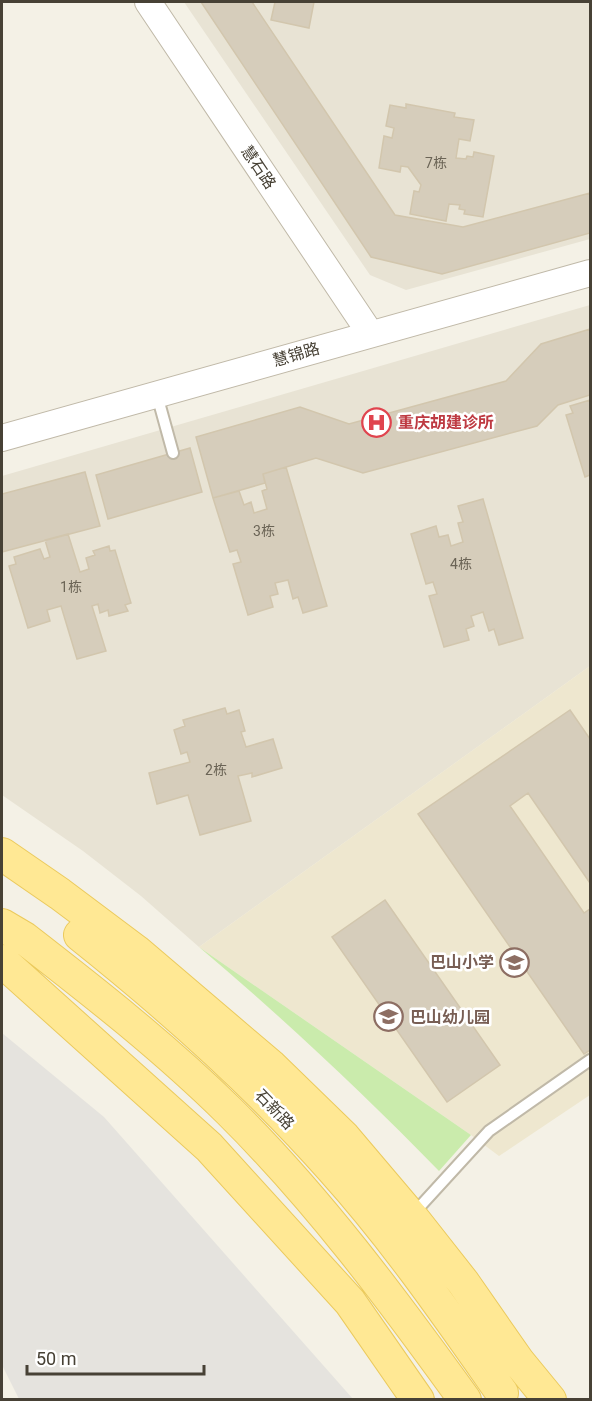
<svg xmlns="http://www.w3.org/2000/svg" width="592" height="1401" font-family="Roboto,'Noto Sans SC',sans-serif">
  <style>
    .residential { fill: #e8e3d4 }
    .education { fill: #eee7cf }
    .green { fill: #caebac }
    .parking { fill: #e5e3de }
    .building { fill: #d6cdbb; stroke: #d2c6ad; stroke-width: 1.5 }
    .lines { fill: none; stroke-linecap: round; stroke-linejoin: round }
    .service-casing { stroke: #c0b9a8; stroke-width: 14 }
    .tertiary-casing { stroke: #c0b9a8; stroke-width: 28 }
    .primary-casing { stroke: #ebca5d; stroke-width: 34 }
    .service { stroke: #fff; stroke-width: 10 }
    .tertiary { stroke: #fff; stroke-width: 26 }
    .primary { stroke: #ffe894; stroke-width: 32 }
    .labels { text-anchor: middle; stroke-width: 5; stroke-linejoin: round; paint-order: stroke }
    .number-label { font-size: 14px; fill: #6b6456 }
    .street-label { font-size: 16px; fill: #474135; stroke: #fff }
    .health-label { font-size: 16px; font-weight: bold; fill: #be3a42; stroke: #fff; text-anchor: start }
    .education-label { font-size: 16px; font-weight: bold; fill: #785e54; stroke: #fff; text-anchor: end }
  </style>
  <rect width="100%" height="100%" fill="#f4f1e6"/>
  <!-- residential -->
  <path class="residential" d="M184,2H590V239L406,290L370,275Z
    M590,305V666L199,947L141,896L83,851L2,795V476Z"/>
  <!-- education -->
  <path class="education" d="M590,666V1095L499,1156L471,1135L199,947Z"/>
  <!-- green -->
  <path class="green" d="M199,947L471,1135L439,1171C362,1092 283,1018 199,947Z"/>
  <!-- parking -->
  <path class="parking" d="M2,1033L104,1117L353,1399H19L2,1365Z"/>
  <!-- building -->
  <path class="building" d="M201,2H252L395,215L463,227L590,193V233L442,274L371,257Z
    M275,2H314L309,28L271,20Z
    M406,104L455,113L454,117L474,120L470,141L459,139L456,158L466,159L467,156L473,157L474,152L494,156L483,217L464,214L465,210L459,209L460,205L449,204L446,221L410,214L414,191L419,192L421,185L408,167L401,166L400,172L379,168L384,136L392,138L394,128L386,126L390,105L406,108Z
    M590,329V395L558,405L537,426L363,473L316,458L263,474L265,483L213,498L196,437L300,407L349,424L506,381L541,344Z
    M590,400V475L585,477L566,415L573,413L570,406Z
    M190,448L202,492L108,519L96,475Z
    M286,467L327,606L303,613L298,597L293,599L288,580L275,583L278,594L270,596L273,607L248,615L233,564L241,562L237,550L230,552L213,498L239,491L244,505L251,502L254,513L267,509L262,491L267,489L263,474Z
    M85,472L100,526L2,552V494Z
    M483,499L523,638L499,645L494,629L489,631L483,612L471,616L474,626L466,629L469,640L444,647L429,596L437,594L433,582L426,584L411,534L436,526L439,537L448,535L451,546L463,542L458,523L463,522L458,506Z
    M68,534L80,572L89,569L86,558L95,555L93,551L109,546L110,551L115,550L131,603L125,605L128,611L109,616L108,610L100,613L98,604L92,606L106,651L77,659L61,606L47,610L50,621L28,628L9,566L16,564L14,557L40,549L44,559L50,557L45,540Z
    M225,708L227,714L239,710L245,731L241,732L246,747L273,739L282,768L252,777V773L238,776L251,821L200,835L188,795L157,804L149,773L190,762L187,752L181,754L174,730L185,726L183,720Z
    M570,710L590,739V883L528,793L510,806L584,913L590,909V1050L584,1054L418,814Z
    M385,900L500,1065L447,1102L332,937Z"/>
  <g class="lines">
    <defs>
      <path id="service" d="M157,395L173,453
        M414,1213L489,1131L590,1060"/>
      <path id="tertiary" d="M148,2L370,333
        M2,438L590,273"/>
      <path id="primary" d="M2,854L60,894L136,951L271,1066L344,1137L411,1216L463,1282L518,1361L550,1400
        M2,925L24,938C95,993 165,1048 229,1111C318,1199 392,1299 465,1400
        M80,935C169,1006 256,1083 332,1169C395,1239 448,1316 502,1393
        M2,961L209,1147L350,1302L418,1400"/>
    </defs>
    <!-- service casing -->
    <use href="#service" class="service-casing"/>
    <!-- tertiary casing -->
    <use href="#tertiary" class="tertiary-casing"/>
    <!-- primary casing -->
    <use href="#primary" class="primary-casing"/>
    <!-- service -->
    <use href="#service" class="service"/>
    <!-- tertiary -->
    <use href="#tertiary" class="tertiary"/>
    <!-- primary -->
    <use href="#primary" class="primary"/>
  </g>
  <!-- icons -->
  <defs>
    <symbol id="hospital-ring" viewBox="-11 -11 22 22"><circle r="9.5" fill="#fff" stroke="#e0444e" stroke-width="1.5"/><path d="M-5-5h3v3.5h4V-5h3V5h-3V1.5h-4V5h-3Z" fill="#e0444e"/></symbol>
    <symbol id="school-ring" viewBox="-11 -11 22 22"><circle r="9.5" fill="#fff" stroke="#8d6e63" stroke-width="1.5"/><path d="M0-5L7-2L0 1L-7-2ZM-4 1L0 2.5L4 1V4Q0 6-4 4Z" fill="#8d6e63"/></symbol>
  </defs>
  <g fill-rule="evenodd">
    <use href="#hospital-ring" x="360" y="406" width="33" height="33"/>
    <use href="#school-ring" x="498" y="946" width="33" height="33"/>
    <use href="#school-ring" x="372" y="1000" width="33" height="33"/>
  </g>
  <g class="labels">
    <!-- number labels -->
    <g class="number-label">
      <text x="436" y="168">7栋</text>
      <text x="264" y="536">3栋</text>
      <text x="461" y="569">4栋</text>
      <text x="71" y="592">1栋</text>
      <text x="216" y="775">2栋</text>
    </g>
    <!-- street labels -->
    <g class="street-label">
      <text transform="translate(259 167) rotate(56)" y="6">慧石路</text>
      <text transform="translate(296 354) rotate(-16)" y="6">慧锦路</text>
      <text transform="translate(275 1109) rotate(46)" y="6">石新路</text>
    </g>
    <!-- health labels -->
    <g class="health-label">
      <text x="398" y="428">重庆胡建诊所</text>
    </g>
    <!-- education labels -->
    <g class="education-label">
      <text x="494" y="968">巴山小学</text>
      <text x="410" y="1023" text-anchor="start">巴山幼儿园</text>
    </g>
  </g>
  <!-- border -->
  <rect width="592" height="1401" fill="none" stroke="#474135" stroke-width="6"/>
  <!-- scale -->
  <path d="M27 1365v9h177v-9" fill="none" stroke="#474135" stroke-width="3"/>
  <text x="36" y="1365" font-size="18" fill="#474135" stroke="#ffffff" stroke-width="4.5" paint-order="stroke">50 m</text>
</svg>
